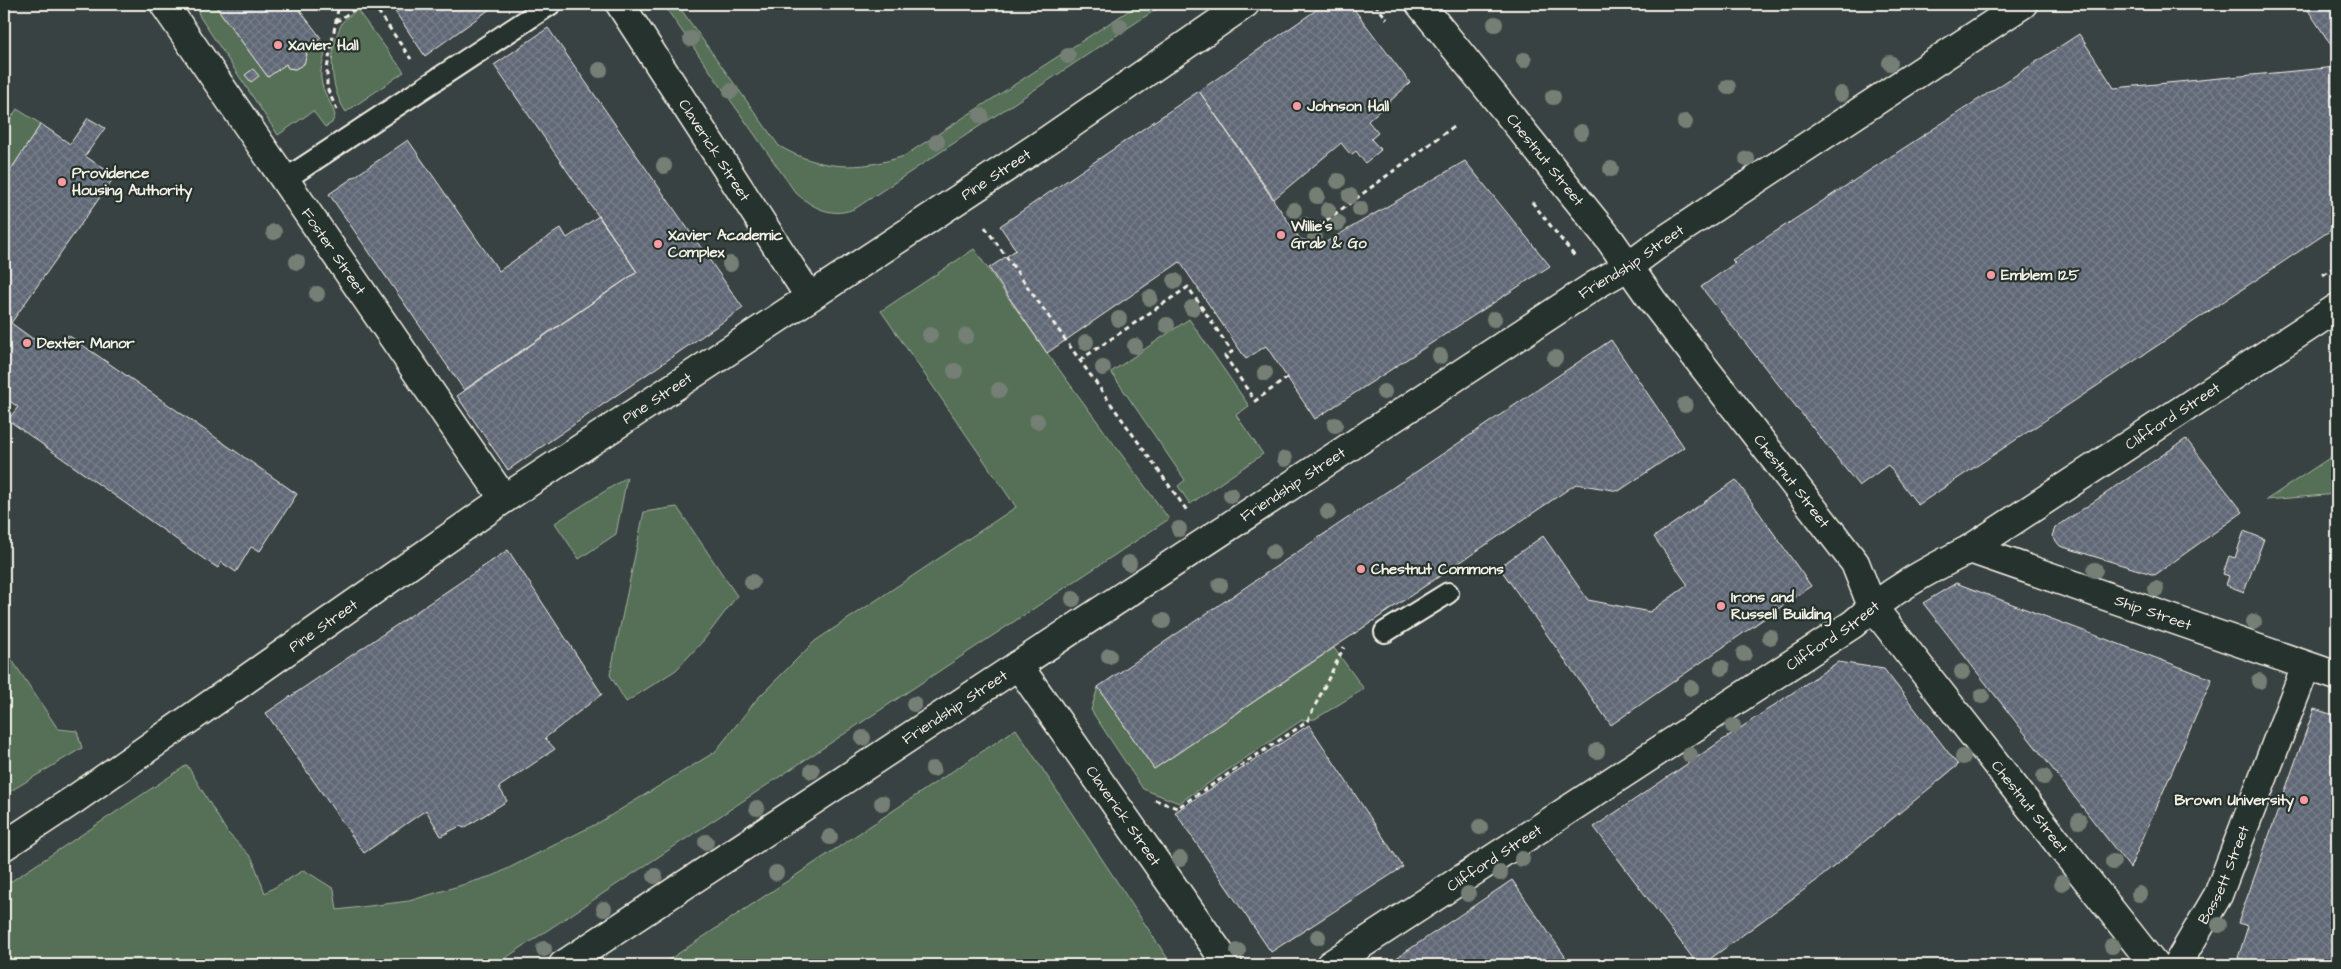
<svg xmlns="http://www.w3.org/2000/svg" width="2341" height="969" font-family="'Architects Daughter',sans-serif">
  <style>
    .built { fill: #384343 }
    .grass { fill: #547057; stroke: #a4b0a0 }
    .building { fill: url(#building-cross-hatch); stroke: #f4f1e8 }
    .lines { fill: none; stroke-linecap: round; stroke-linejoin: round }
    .lane-casing { stroke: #f4f1e8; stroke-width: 24 }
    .street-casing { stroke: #f4f1e8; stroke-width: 31 }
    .secondary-casing { stroke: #f4f1e8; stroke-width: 31 }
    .path { stroke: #f4f1e8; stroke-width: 3; stroke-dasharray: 5 4; stroke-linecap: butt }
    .lane { stroke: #26332d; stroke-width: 20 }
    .street { stroke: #26332d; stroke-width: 28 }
    .secondary { stroke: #26332d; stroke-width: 28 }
    .tree { fill: #747f74 }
    .poi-dot { fill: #ff9aa2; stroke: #26332d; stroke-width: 2 }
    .labels { text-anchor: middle; stroke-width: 4.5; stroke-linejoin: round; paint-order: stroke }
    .poi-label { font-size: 15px; font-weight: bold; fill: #f4f1e8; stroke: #26332d; text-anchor: start }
    .street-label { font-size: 15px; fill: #f4f1e8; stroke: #26332d }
  </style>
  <defs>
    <pattern id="building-cross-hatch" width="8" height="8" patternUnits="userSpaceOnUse" patternTransform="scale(1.25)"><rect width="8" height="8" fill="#616876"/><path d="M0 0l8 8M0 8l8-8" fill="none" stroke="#787e8a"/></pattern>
  </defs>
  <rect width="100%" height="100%" fill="#26332d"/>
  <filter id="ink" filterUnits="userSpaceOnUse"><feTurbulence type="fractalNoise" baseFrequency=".02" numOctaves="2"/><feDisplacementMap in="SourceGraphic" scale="10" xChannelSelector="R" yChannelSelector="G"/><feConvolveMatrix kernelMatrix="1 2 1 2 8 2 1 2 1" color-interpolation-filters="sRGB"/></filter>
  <g filter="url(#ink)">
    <!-- built -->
    <path class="built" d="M4,4H2337V965H4Z"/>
    <!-- grass -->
    <path class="grass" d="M206,4H214L268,77L286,64L288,68L295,69L304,64L307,54L304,51L319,40L324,43C328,52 322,61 321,70C319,90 330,98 335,115L332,123L325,127L313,111L278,135L200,17L198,12Z
      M663,4H677L779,146C820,170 859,171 904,156L1139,4H1164L856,208C833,219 812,208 795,192Z
      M357,10L404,72L346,112C329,87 328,50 342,23C345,18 352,14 357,10Z
      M17,109L41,124L4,180V129Z
      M974,249L1047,353L1169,519L495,965H4V886L187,765L227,832L252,858L265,893L304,870L334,889L337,910L409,901L495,875L600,822L715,752L757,699L815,641L1016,507L881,311Z
      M1189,319L1249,406L1236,415L1263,454L1190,504L1178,486L1185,480L1111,372Z
      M2337,453V494L2266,500Z
      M627,477L616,534L579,559L555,523Z
      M677,507L737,596L703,641L676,670L626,702L610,675L644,512Z
      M4,648L58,729L77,731L82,748L4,795Z
      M1334,648L1364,689L1315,719L1302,720L1179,803L1143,789L1091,710L1098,687L1154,769Z
      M1016,729L1172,965H661Z"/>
    <!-- building -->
    <path class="building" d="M214,4H295L321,38L304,51L307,54L304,64L295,69L288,68L286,64L268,77Z
      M390,4H497L425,56Z
      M1325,4H1350L1410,83L1368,121L1378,133L1371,139L1381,150L1365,163L1356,151L1351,155L1341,143L1274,199L1199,91Z
      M2304,4H2337V46L2333,48Z
      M548,28L743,308L508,470L457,396L637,272L494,65Z
      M2079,34L2114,88L2337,67V226L1918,505L1888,465L1859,486L1701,287L1735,263L1732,260Z
      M253,69L259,76L251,82L245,75Z
      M1199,91L1300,239L1321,245L1465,161L1550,266L1315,419L1266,346L1246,359L1180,262L1047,353L989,268L1016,250L1000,226Z
      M88,118L105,128L85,156L115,176L11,323L33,339L39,337L59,348L68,335L297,494L260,551L251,547L236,572L221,562L218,568L204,559L8,420L18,407L4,397L6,388L4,387V180L41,124L70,144Z
      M408,140L499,271L561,228L567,238L599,216L637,272L464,390L329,194Z
      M1611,340L1684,447L1619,491L1576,484L1154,769L1098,687Z
      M2186,439L2243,512L2155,575L2060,546L2052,536L2055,528Z
      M1736,480L1811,586L1611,725L1499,567L1543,536L1588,600L1650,612L1688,585L1654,537Z
      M2244,531L2264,539L2244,592L2226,585L2229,576L2223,574L2229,556L2235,558Z
      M508,550L602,694L545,738L555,749L499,787L507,801L464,828L460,826L441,836L426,810L364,853L266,713Z
      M1956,583L2212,679L2130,868L1923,603Z
      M1838,662L1884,669L1958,765L1816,881L1702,965H1698L1594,827Z
      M2314,709L2337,716V965L2312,961L2309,965H2266L2238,958L2248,926L2238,923Z
      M1309,725L1403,867L1271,952L1175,812Z
      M1512,880L1571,965H1386Z"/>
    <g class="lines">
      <defs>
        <path id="lane" d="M284,180L551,4
          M1385,632L1448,593"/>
        <g id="street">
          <path id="s1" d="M164,4L504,499"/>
          <path id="s2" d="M620,4L809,296"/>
          <path id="s3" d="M1970,549L2337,676"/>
          <path id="s4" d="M1018,665L1228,965"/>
          <path id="s5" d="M4,846L75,799L504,499L1048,140L1245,4"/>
          <path id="s6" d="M2177,965L2218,895L2306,666"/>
        </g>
        <g id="secondary">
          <path id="s7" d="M1420,4L1610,240L1652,300L1855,563L1872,606L2154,965"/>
          <path id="s8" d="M563,965L1597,284L1629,266L1660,243L2023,4"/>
          <path id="s9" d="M1330,965L1853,624C1888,592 1928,570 1970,549L2337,308"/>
        </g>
      </defs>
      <!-- lane casing -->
      <use href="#lane" class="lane-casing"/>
      <!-- street casing -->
      <use href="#street" class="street-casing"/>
      <!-- secondary casing -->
      <use href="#secondary" class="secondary-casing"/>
      <!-- path -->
      <path class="path" d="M373,4L411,59
        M1375,4L1387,19
        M336,22L362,4
        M337,110L327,88V69L339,4
        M1532,202L1576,258
        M985,227L1188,512
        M1312,231L1453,127
        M2323,275L2337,265
        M1080,360L1188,287L1232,352L1225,356L1255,401L1287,378
        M1155,800L1177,808L1307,722L1344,647
        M1289,965L1297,960"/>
      <!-- lane -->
      <use href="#lane" class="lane"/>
      <!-- street -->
      <use href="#street" class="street"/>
      <!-- secondary -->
      <use href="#secondary" class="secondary"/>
    </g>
    <!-- trees -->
    <g class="tree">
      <circle cx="1495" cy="24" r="8"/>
      <circle cx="1120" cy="26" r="8"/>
      <circle cx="691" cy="39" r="8"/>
      <circle cx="1068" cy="56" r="8"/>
      <circle cx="1524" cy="60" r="8"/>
      <circle cx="1890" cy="63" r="8"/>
      <circle cx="600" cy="70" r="8"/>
      <circle cx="1728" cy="87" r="8"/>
      <circle cx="731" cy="91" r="8"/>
      <circle cx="1841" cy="94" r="8"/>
      <circle cx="1553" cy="97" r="8"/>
      <circle cx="981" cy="116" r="8"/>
      <circle cx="1685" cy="122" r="8"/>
      <circle cx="1581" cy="132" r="8"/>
      <circle cx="937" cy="142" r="8"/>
      <circle cx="1747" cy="159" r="8"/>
      <circle cx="664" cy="166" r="8"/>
      <circle cx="1611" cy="169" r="8"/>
      <circle cx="1338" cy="181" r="8"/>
      <circle cx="1317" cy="196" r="8"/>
      <circle cx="1350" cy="196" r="8"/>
      <circle cx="1360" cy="209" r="8"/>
      <circle cx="1294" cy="210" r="8"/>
      <circle cx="1328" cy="210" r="8"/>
      <circle cx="1338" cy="223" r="8"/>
      <circle cx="1305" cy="225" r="8"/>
      <circle cx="274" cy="232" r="8"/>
      <circle cx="1315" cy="238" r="8"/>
      <circle cx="297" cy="262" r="8"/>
      <circle cx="730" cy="264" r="8"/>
      <circle cx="1175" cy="281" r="8"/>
      <circle cx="317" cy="294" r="8"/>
      <circle cx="1150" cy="298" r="8"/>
      <circle cx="1192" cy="308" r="8"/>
      <circle cx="1119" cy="319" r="8"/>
      <circle cx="1494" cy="319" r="8"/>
      <circle cx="1167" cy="325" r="8"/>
      <circle cx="930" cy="335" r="8"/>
      <circle cx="966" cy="336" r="8"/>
      <circle cx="1086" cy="342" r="8"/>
      <circle cx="1135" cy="346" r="8"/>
      <circle cx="1440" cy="356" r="8"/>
      <circle cx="1555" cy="358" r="8"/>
      <circle cx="1103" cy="368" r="8"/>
      <circle cx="955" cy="371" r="8"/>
      <circle cx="1265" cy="373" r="8"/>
      <circle cx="999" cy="390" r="8"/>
      <circle cx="1384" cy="392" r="8"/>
      <circle cx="1685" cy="405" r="8"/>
      <circle cx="1037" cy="421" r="8"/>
      <circle cx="1335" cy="425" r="8"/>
      <circle cx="1285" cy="459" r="8"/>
      <circle cx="1231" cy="495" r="8"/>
      <circle cx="1328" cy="512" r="8"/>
      <circle cx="1179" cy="529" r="8"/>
      <circle cx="1273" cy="552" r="8"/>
      <circle cx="1129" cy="563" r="8"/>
      <circle cx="2095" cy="570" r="8"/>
      <circle cx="752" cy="582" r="8"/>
      <circle cx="1220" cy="585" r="8"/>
      <circle cx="2156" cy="589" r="8"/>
      <circle cx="1073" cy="599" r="8"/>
      <circle cx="1163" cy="621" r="8"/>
      <circle cx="2254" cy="622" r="8"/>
      <circle cx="1770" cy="637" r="8"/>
      <circle cx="1744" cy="654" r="8"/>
      <circle cx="1109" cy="656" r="8"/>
      <circle cx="1722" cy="668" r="8"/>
      <circle cx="1962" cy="672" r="8"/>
      <circle cx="2259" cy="681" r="8"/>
      <circle cx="1691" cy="688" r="8"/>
      <circle cx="1982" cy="696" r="8"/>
      <circle cx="914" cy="704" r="8"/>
      <circle cx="1733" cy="726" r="8"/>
      <circle cx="863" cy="738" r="8"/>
      <circle cx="1597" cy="751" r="8"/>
      <circle cx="1690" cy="755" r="8"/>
      <circle cx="1963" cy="757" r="8"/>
      <circle cx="933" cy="769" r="8"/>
      <circle cx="812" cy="771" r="8"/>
      <circle cx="2044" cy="777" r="8"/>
      <circle cx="882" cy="803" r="8"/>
      <circle cx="757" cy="808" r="8"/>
      <circle cx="2079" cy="821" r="8"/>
      <circle cx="1480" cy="827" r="8"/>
      <circle cx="830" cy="837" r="8"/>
      <circle cx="706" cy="842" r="8"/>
      <circle cx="1180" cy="859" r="8"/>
      <circle cx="1522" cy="859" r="8"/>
      <circle cx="2113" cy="862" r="8"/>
      <circle cx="776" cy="873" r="8"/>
      <circle cx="1500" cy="873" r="8"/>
      <circle cx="655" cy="876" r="8"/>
      <circle cx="2062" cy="883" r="8"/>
      <circle cx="1468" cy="894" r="8"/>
      <circle cx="2139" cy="894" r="8"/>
      <circle cx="604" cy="909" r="8"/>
      <circle cx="2219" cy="925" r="8"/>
      <circle cx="1318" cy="937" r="8"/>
      <circle cx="2112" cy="946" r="8"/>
      <circle cx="544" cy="949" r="8"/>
      <circle cx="1238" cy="951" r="8"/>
    </g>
  </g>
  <!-- markers -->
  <g class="poi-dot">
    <circle cx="278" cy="45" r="5"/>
    <circle cx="1297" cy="106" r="5"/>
    <circle cx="62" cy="182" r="5"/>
    <circle cx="1281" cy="235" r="5"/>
    <circle cx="658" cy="244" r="5"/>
    <circle cx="1991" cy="275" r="5"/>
    <circle cx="27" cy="343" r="5"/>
    <circle cx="1361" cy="569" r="5"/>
    <circle cx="1721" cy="606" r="5"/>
    <circle cx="2304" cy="800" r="5"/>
  </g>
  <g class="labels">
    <!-- poi labels -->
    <g class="poi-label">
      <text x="288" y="50">Xavier Hall</text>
      <text x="1307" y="111">Johnson Hall</text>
      <text x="72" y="178">Providence<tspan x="72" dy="17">Housing Authority</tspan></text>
      <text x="1291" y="231">Willie's<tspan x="1291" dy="17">Grab &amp; Go</tspan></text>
      <text x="668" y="240">Xavier Academic<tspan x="668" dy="17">Complex</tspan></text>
      <text x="2001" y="280">Emblem 125</text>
      <text x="37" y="348">Dexter Manor</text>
      <text x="1371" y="574">Chestnut Commons</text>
      <text x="1731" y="602">Irons and<tspan x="1731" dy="17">Russell Building</tspan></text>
      <text x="2294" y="805" text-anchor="end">Brown University</text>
    </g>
    <!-- street labels -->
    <g class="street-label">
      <text dy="5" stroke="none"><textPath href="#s2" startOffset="174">Claverick Street</textPath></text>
      <text dy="5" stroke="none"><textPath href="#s7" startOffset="200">Chestnut Street</textPath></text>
      <text dy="5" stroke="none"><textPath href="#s5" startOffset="1198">Pine Street</textPath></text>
      <text dy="5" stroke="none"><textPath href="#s1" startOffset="300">Foster Street</textPath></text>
      <text dy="5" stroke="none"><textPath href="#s8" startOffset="1279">Friendship Street</textPath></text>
      <text dy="5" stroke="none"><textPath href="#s5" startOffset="792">Pine Street</textPath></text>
      <text dy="5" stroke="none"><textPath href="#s9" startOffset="1006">Clifford Street</textPath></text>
      <text dy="5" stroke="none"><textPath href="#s7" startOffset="605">Chestnut Street</textPath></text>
      <text dy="5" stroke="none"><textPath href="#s8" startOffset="874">Friendship Street</textPath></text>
      <text dy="5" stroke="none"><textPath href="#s3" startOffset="194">Ship Street</textPath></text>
      <text dy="5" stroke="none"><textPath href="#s5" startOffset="388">Pine Street</textPath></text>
      <text dy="5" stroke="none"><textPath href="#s9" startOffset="601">Clifford Street</textPath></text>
      <text dy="5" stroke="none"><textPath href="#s8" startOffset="469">Friendship Street</textPath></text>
      <text dy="5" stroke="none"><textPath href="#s7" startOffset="1010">Chestnut Street</textPath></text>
      <text dy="5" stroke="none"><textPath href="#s4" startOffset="184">Claverick Street</textPath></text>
      <text dy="5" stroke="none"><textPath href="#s9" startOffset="196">Clifford Street</textPath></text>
      <text dy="5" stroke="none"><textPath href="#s6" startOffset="102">Bassett Street</textPath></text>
    </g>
  </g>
  <!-- margin -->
  <rect width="2341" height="969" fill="none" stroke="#26332d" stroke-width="20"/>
  <rect x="10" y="10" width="2321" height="949" fill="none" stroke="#f4f1e8" stroke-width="2" filter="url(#ink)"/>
</svg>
